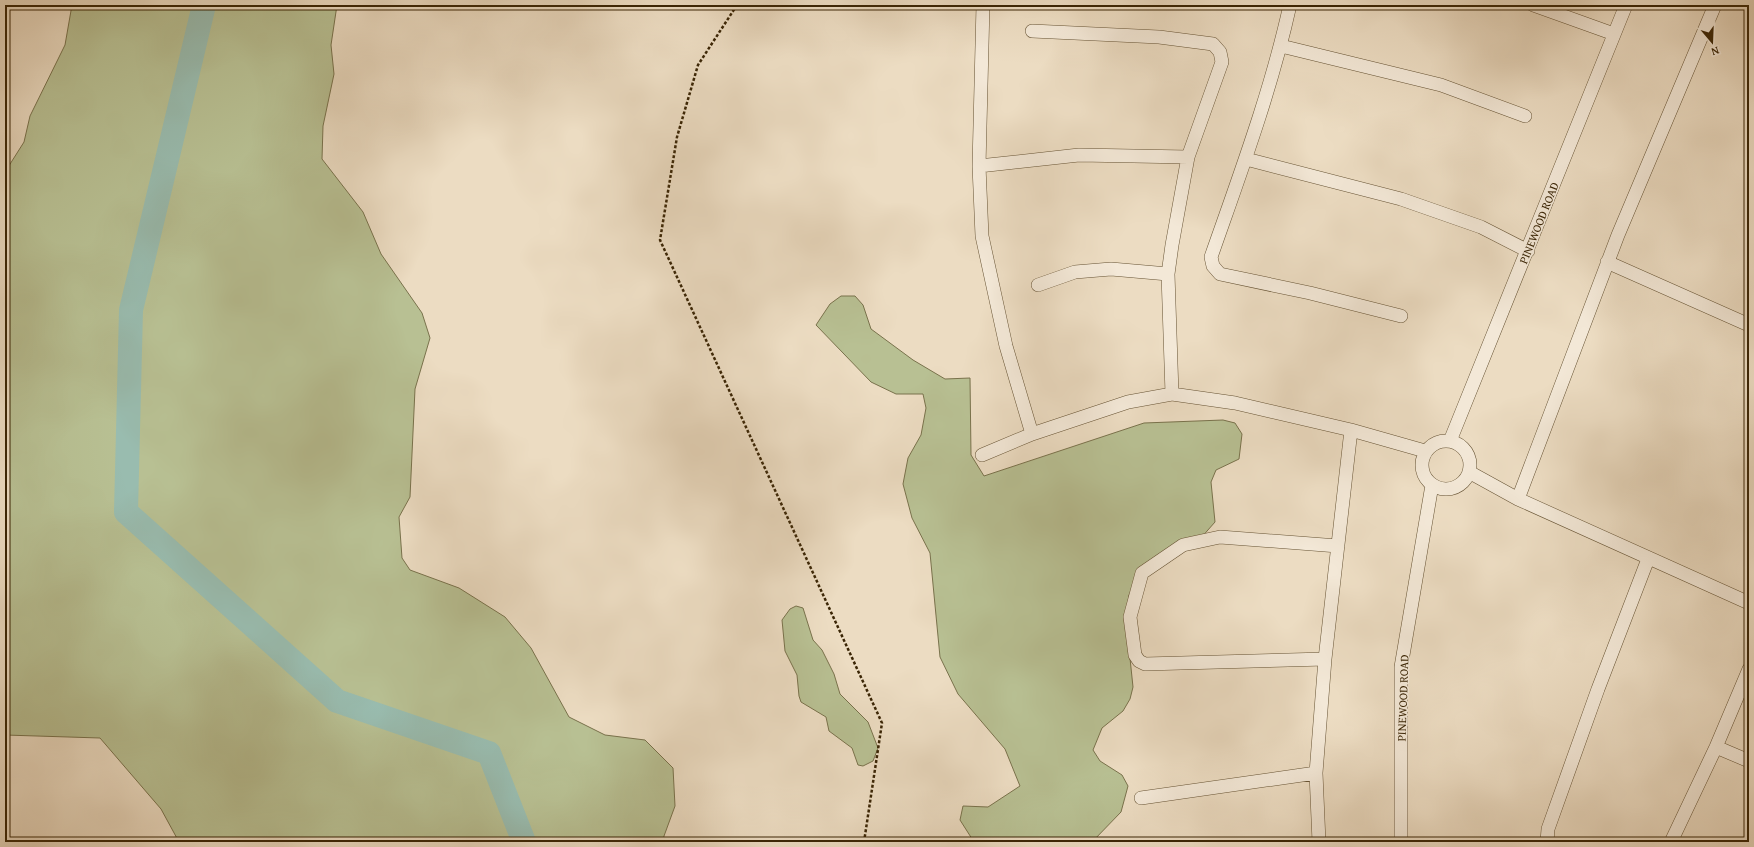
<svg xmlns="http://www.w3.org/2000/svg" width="1754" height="847" font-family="'Gentium Book Plus',serif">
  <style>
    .green { fill: #b8c093; stroke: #79724c }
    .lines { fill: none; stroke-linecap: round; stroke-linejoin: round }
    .river { stroke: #99bcaf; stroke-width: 24 }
    .street-casing { stroke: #665334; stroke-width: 14 }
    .path { stroke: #3a2505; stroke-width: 2.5; stroke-dasharray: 3 2; stroke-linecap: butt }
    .street { stroke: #f3e8d7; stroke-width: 13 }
    .labels { text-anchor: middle; stroke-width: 3; stroke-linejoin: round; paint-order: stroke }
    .street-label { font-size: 12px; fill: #3a2505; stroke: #f3e8d7 }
  </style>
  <rect width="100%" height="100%" fill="#ecdcc2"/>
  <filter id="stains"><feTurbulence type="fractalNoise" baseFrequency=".005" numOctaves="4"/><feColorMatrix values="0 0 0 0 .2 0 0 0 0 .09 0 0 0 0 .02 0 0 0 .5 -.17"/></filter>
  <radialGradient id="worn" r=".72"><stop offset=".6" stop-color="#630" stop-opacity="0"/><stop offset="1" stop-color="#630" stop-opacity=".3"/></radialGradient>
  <!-- green -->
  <path class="green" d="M72,5H337L331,45L334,74L323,126L322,159L363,212L381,254L422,313L430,338L415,389L410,497L399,517L402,558L410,570L459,588L505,617L531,648L569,717L605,735L645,740L673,768L675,806L664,836L663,842H179L161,809L100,738L5,735V172L24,142L30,116L65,45Z
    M841,296H855L863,305L871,329L913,360L945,379L970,378L971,455L984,476L1144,423L1223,420L1235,423L1242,434L1239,459L1216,470L1211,482L1215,522L1200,539L1143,572L1129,595L1126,620L1133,687L1130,699L1123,711L1102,728L1093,750L1100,761L1122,775L1128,786L1121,812L1092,842H974L960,820L963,806L988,807L1020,786L1005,749L958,694L940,657L930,553L912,518L903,484L908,458L921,435L926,408L923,394H896L871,382L816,325L830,304Z
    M796,606L803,608L813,640L822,650L834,674L840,694L868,722L878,748L873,761L863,766L858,765L852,748L829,731L826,717L801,702L799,696L797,675L785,651L782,620L790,609Z"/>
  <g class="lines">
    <!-- river -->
    <path class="river" d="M204,5L131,310L126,512L337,701L489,753L524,842"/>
    <defs>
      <path id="street" d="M983,5L979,166L982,236L1006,346L1032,434
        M1290,5C1271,91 1240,174 1211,257L1213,266L1220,274L1310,293L1401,316
        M1533,5L1614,34
        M1032,31L1159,37L1213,44L1220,52L1222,62L1188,157L1172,245L1168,274L1172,394
        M1281,46L1441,85L1525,116
        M1246,159L1401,199L1481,227L1528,251
        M979,166L1079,155L1188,157
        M1607,262L1749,325
        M1038,285L1075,272L1111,269L1168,274
        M1422 465a24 24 0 1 1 48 0a24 24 0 1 1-48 0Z
        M1450,441L1626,5
        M982,455L1032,434L1128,402L1172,394L1235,403L1351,430L1425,451
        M1469,472L1518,499L1749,603
        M1518,499L1618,235L1715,5
        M1325,659L1145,664L1139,661L1135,655L1130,617L1142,573L1183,545L1220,537L1338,546
        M1716,747L1749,761
        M1141,798L1316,773
        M1319,842L1316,773L1325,659L1351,430
        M1401,842V667L1432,485
        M1547,842L1548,829L1598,689L1648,559
        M1671,842L1716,747L1749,669"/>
    </defs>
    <!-- street casing -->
    <use href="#street" class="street-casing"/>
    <!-- path -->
    <path class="path" d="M737,5L698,65L677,137L660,240L882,723L864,842"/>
    <!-- street -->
    <use href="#street" class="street"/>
  </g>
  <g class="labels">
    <!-- street labels -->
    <g class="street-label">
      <text transform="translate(1539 223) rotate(-68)" y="4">PINEWOOD ROAD</text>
      <text transform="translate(1403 698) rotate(-88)" y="4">PINEWOOD ROAD</text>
    </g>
  </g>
  <!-- margin -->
  <rect width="1754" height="847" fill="none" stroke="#ecdcc2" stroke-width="20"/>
  <rect x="6" y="6" width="1742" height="835" fill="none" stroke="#3a2505" stroke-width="2"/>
  <rect x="10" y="10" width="1734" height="827" fill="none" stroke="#3a2505"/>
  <!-- north arrow -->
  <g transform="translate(1712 42) rotate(161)" stroke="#f3e8d7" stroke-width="3" paint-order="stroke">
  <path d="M0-3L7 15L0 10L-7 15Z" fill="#3a2505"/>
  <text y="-6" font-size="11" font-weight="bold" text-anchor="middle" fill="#3a2505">N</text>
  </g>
  <rect width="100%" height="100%" filter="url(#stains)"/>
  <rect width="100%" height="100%" fill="url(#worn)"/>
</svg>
